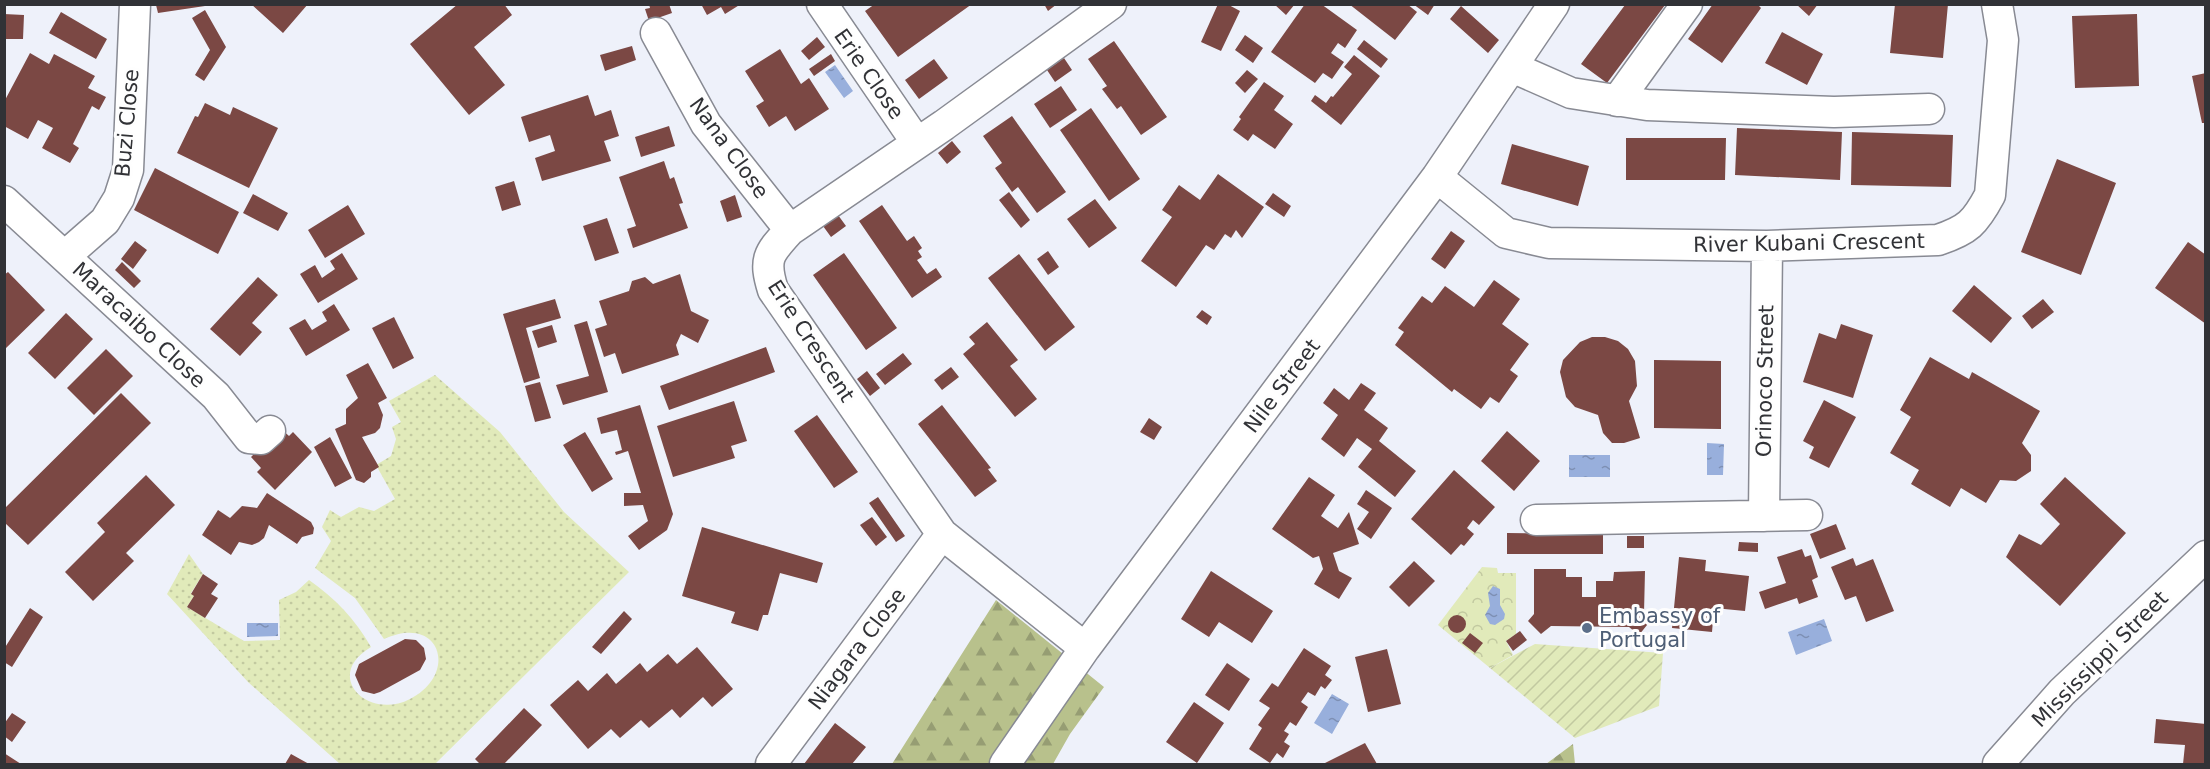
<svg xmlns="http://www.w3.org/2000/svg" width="2210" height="769" font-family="'DejaVu Sans',sans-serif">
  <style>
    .grass { fill: url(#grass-dots) }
    .forest { fill: url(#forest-firs) }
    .park { fill: url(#park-crowns) }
    .garden { fill: url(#garden-furrows) }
    .water { fill: url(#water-ripples) }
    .building { fill: #7b4844 }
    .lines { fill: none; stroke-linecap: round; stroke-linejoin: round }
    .minor-casing { stroke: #888a93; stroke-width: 33 }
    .minor { stroke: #fff; stroke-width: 30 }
    .service-dot { fill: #5c6f8a; stroke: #fefefe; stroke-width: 2 }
    .labels { text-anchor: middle; stroke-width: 6; stroke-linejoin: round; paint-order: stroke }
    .street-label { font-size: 21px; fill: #313236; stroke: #fefefe }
    .service-label { font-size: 21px; fill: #4e5e75; stroke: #fefefe; text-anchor: start }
  </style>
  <defs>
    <pattern id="grass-dots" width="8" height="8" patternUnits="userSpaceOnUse" patternTransform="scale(1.5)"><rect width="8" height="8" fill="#e1eaba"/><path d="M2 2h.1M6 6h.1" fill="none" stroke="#c2c9a0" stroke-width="1.8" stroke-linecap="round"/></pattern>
    <pattern id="forest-firs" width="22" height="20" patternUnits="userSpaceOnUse" patternTransform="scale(1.5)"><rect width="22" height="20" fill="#b8c18c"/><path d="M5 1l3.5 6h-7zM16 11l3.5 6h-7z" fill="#969d73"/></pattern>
    <pattern id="park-crowns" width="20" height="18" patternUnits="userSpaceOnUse" patternTransform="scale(1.5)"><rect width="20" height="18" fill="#e1eaba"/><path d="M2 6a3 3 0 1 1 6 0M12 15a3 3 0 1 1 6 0" fill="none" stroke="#c2c9a0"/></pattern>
    <pattern id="garden-furrows" width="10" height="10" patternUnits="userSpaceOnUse" patternTransform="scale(1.5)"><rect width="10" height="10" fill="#e1eaba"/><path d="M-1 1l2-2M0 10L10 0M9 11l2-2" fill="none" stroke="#c2c9a0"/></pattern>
    <pattern id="water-ripples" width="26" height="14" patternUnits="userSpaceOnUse" patternTransform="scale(1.5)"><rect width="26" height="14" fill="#98afdc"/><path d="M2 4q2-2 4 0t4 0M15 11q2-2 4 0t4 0" fill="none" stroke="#7d8fb3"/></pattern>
  </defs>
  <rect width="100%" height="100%" fill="#eef1fa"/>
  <!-- grass -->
  <path class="grass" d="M435,375L500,432L564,512L629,572L435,764H340L248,682L167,594L189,554L203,574L191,593L194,596L187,607L244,641L280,640L279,600L296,592L309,580C335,598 355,619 371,647C322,676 368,721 410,699C459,674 441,613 384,639L355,598L315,568L331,541L322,527L330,510L341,517L359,507L374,511L395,499L376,465L391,456L396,439L392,427L401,422L389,401Z"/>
  <!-- forest -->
  <path class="forest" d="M996,600L1104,687L1070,734L1053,764H892Z
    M1573,744L1575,764H1546Z"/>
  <!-- park -->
  <path class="park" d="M1482,567L1497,568L1498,573H1516V634L1506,641L1513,655L1490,668L1438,625Z"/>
  <!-- garden -->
  <path class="garden" d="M1535,644L1663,653L1659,706L1575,738L1490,668Z"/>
  <!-- water -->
  <path class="water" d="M835,65L853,91L844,98L825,72Z
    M1707,443L1724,444L1723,475H1707Z
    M1569,455H1610V477H1569Z
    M1493,586L1500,589V605L1505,614L1504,619L1495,625L1490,624L1485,615L1490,606L1488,593Z
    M1824,619L1832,641L1796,655L1788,632Z
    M247,623H278V636L247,637Z
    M1332,694L1349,704L1332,734L1314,723Z"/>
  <!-- building -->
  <path class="building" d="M251,4H308L283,33Z
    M458,4H504L512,15L474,47L505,85L469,115L410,44Z
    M649,4H669L672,13L649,21L645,9L650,8Z
    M701,4H741L725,14L721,7L707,15Z
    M875,4H972L898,57L865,11Z
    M1044,4H1057L1048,11Z
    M1218,4H1227L1240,11L1221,51L1201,42Z
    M1274,4H1295L1286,15Z
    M1305,4H1321L1357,30L1345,48L1338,43L1331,53L1344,62L1332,79L1323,73L1315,83L1271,52Z
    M1349,4H1407L1417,12L1395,40Z
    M1413,4H1435L1428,15Z
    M1713,4H1757L1761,8L1722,63L1688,39Z
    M1796,4H1818L1809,16Z
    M1895,4H1948L1943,58L1890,53Z
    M156,5H204L205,6L158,13Z
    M1625,5H1665L1607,83L1581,64Z
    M1461,6L1499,40L1488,53L1450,19Z
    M205,10L226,47L204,81L195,75L210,50L192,18Z
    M61,12L107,39L96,59L49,33Z
    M4,14L24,15L23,39H4Z
    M2137,14L2139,86L2075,88L2072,16Z
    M1782,32L1823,54L1807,85L1765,63Z
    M1245,35L1263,48L1253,63L1235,50Z
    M817,37L825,47L809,60L801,51Z
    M1364,40L1388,59L1381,68L1357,49Z
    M1114,41L1167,117L1141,135L1121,106L1117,109L1102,89L1107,86L1088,59Z
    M632,46L636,60L605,71L600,55Z
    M780,49L801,84L809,78L829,109L795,131L786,116L769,127L756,106L764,101L745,71Z
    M30,53L49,64L54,54L95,76L88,88L106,97L99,110L92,106L73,144L79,148L70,163L42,148L53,128L38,120L28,139L4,126V102Z
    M831,54L835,61L814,76L809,69Z
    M1354,55L1380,76L1341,125L1311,101L1315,95L1326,103L1331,96L1333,97L1352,74L1344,67Z
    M1064,58L1072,70L1055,82L1047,70Z
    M934,59L948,78L919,99L905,80Z
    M1247,70L1258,79L1245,93L1235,83Z
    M2206,73V123H2202L2192,76Z
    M1264,82L1284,96L1274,110L1293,124L1275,149L1253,134L1248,141L1233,130L1241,119L1239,117Z
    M1061,86L1077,110L1050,128L1034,104Z
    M588,95L595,116L611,110L619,136L604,141L611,161L542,181L535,158L555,151L550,135L529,142L521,117Z
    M205,103L230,115L233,107L278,128L249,188L177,153L195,116L198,117Z
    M1091,108L1140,179L1109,201L1060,130Z
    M1012,116L1066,192L1037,213L1018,187L1012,192L995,168L1002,163L983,136Z
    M669,126L675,146L641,157L635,137Z
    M1737,128L1842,132L1840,180L1735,175Z
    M1852,132L1953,135L1951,187L1851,185Z
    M1626,138H1726L1725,180H1626Z
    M952,141L961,152L947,164L938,153Z
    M1512,144L1589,166L1578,206L1501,184Z
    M2057,159L2116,183L2081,275L2021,252Z
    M664,161L670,179L674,177L683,203L679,204L688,228L633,248L627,229L636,226L619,177Z
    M155,168L239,212L218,254L134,210Z
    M1218,174L1264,207L1242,238L1236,230L1231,238L1225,234L1214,250L1206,245L1176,287L1141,261L1172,217L1162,210L1179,185L1200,200Z
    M514,181L521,205L502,211L495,187Z
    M1009,192L1030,220L1021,228L999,200Z
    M1273,193L1291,206L1284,217L1265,204Z
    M253,194L288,213L278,231L243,213Z
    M735,195L742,217L727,222L720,201Z
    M1095,199L1117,228L1089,248L1067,219Z
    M348,205L365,234L325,258L308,230Z
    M882,205L907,241L914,236L922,248L918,251L922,257L917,260L927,274L936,268L942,277L912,298L859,221Z
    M838,215L846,226L831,237L823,226Z
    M607,218L619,253L595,261L583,226Z
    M1451,231L1465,241L1445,269L1431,259Z
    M135,241L147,250L133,269L121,259Z
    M2188,242L2206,255V324L2155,288Z
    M1048,251L1059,267L1048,275L1037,259Z
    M342,253L358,279L318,303L300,274L315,265L322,278L335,269L330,261Z
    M844,253L897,328L866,350L813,275Z
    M1019,254L1075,327L1045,351L988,278Z
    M122,262L141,281L134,288L115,270Z
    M8,272L45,310L4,350V275Z
    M680,274L691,311L709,320L698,343L681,334L676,345L679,355L622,374L615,353L604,357L595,329L607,325L599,301L629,291L632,281L645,277L653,284Z
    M258,277L278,295L252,323L262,332L240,356L210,329Z
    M1494,280L1520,299L1502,324L1529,344L1510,370L1518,376L1499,403L1490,397L1481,409L1454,389L1452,392L1395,345L1404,332L1398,328L1422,296L1432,303L1445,286L1474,307Z
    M1974,285L2012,318L1991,343L1952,311Z
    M555,299L561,318L526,328L540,378L524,383L503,314Z
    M2043,299L2054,312L2032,329L2022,316Z
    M334,304L350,330L306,356L289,328L305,319L312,330L327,321L322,312Z
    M1202,310L1212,317L1207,325L1196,317Z
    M66,313L93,339L55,379L28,353Z
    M394,317L414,358L393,369L372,328Z
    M587,321L608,392L563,405L556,385L589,376L574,325Z
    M987,322L1018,360L1010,366L1037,399L1015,417L963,354L975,344L969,337Z
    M1841,324L1873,335L1853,398L1803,382L1819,333L1836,339Z
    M552,325L557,342L538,348L532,331Z
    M1592,337H1605L1618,341L1628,349L1635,361L1637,386L1629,401L1640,438L1624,443H1612L1603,433L1598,415L1575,407L1566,397L1560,372L1563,360L1580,342Z
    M766,347L775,372L669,410L660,386Z
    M106,349L133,376L94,415L67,388Z
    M903,353L912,364L885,385L876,374Z
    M1930,357L1969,379L1972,372L2040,411L2022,443L2031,455V471L2016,481L2000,480L1986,503L1961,488L1950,507L1911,484L1919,470L1890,453L1911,417L1900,410Z
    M1654,360L1721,361V429L1654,428Z
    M368,363L387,398L378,403L383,415L380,428L375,433L362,437L379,467L371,472V477L364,483L356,480L335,429L346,424V409L358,398L346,375Z
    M951,367L959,377L942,390L934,380Z
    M867,371L880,388L870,396L857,379Z
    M540,382L551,418L535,422L525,386Z
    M1361,383L1376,393L1364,410L1388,428L1379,441L1416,471L1395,497L1358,467L1372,449L1357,438L1344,457L1321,439L1338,415L1323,403L1334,388L1349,400Z
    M121,393L151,423L28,545L4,522V509Z
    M1824,400L1856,417L1829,468L1809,458L1814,447L1803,441Z
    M734,401L747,441L731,446L735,458L673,477L657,426Z
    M640,405L673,514L667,530L639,550L628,536L648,521L643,505L624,506V493H641L628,451L616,455L615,452L622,450L617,430L601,434L597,418Z
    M942,405L991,468L988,469L997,481L975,497L918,424Z
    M817,415L858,472L834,488L794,431Z
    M1149,418L1162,427L1154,440L1140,432Z
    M280,428L289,436L293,432L312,452L275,490L257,472L261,468L251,457Z
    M1507,431L1540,461L1514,491L1481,461Z
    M585,432L613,479L592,492L563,445Z
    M330,437L352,478L335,487L314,447Z
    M1454,470L1495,507L1479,525L1473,520L1467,528L1474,534L1464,546L1461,544L1451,555L1411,519Z
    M146,475L175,505L126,553L134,561L93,601L65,572L105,532L97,523Z
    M1309,477L1335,495L1321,516L1338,528L1349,512L1359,544L1333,553L1339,571L1352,578L1339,599L1314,584L1323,569L1319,556L1313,558L1272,529Z
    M2065,477L2126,533L2060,606L2006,557L2019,534L2041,545L2060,524L2040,504Z
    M1366,490L1392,508L1371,539L1357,529L1369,512L1357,504Z
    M267,493L311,522L314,528L313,534L302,537L297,544L269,525L264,538L259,542L252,545L239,542L231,555L202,535L218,510L230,518L242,506L257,508Z
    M878,497L905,536L896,542L869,503Z
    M872,517L887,537L876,546L860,525Z
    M1836,524L1846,549L1820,559L1810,534Z
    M702,527L823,563L817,583L780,573L768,615H763L758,631L731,623L735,612L682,596Z
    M1507,533L1603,534V554H1507Z
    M1627,536H1644V548H1627Z
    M1739,542L1758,543V552L1738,551Z
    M1802,549L1805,557L1811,555L1818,577L1812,580L1818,597L1799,604L1797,598L1765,609L1759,592L1786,583L1777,557Z
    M1679,557L1706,560L1705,571L1749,576L1745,611L1714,608L1712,632L1672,628Z
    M1853,558L1856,566L1873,559L1894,611L1866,622L1856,596L1845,600L1831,567Z
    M1414,561L1435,581L1409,607L1389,587Z
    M1534,569H1566V577H1582V597H1596V581H1613L1614,572L1645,571L1644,613L1651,620L1639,635L1629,627L1551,626L1541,634L1528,621L1534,614Z
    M1211,571L1273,611L1252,643L1219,622L1209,637L1181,619Z
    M203,574L218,584L211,594L218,598L205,618L187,607L194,596L191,594Z
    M30,608L43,617L12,667L4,662V649Z
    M624,611L632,619L601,654L592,647Z
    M1448 624a9 9 0 1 1 18 0a9 9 0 1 1-18 0Z
    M1520,631L1527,640L1513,651L1506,641Z
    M1470,633L1483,643L1475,653L1462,643Z
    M405,639L416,640L424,648L426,659L420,670L380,692L374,694L362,691L355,675L359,664Z
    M697,647L733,689L712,707L703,697L680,718L672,709L649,728L641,720L620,738L611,729L588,749L550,705L578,680L588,691L607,673L616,684L640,663L647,672L668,654L677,664Z
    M1304,648L1331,666L1325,675L1332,680L1325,689L1321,686L1315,696L1308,692L1301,702L1308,707L1296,726L1290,722L1284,731L1289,734L1284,742L1290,746L1283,758L1277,753L1270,763L1249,749L1262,728L1258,725L1270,708L1259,701L1272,683L1278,687Z
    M1387,649L1401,704L1368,712L1355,657Z
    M1227,663L1250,679L1229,711L1205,695Z
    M1194,702L1224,723L1197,763L1166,742Z
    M524,708L542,725L504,764H480L475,759Z
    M12,713L26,722L12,742L4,736V724Z
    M2156,719L2206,724V764H2183L2185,745L2154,743Z
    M835,723L866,747L852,764H804Z
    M1365,743L1377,764H1323Z
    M4,753L21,764H4Z
    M291,754L309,764H285Z"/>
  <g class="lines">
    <defs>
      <path id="minor" d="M822,4L917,143
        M656,33L706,124L790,230
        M1512,67L1571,93L1647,105L1834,112L1929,109
        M1617,101L1687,4
        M1437,177L1506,233L1549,243L1767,246L1938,240C1968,230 1975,223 1990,195L2003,40L1997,4
        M4,201L216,396L249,438L261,439L270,431
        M65,256L105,221L119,198L128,170L135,4
        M1764,516L1767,246
        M1536,520L1807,515
        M1085,648L942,534L773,290C763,258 769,253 790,230L944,125L1111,4
        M771,764L942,534
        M1005,764L1085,648L1437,177L1554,4
        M1998,764L2062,692L2206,556"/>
    </defs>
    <!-- minor casing -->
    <use href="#minor" class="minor-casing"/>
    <!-- minor -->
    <use href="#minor" class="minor"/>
  </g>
  <!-- markers -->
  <circle class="service-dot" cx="1587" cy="628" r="6"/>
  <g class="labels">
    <!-- street labels -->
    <g class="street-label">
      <text transform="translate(869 74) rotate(55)" y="7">Erie Close</text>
      <text transform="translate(127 123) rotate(-85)" y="7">Buzi Close</text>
      <text transform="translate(729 148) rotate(54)" y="7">Nana Close</text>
      <text transform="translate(1809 243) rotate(-1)" y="7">River Kubani Crescent</text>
      <text transform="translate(139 325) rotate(43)" y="7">Maracaibo Close</text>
      <text transform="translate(811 341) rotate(57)" y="7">Erie Crescent</text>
      <text transform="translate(1765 381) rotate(-89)" y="7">Orinoco Street</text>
      <text transform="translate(1282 386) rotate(-53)" y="7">Nile Street</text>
      <text transform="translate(857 649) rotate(-53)" y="7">Niagara Close</text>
      <text transform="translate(2100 659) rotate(-45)" y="7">Mississippi Street</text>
    </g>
    <!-- service labels -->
    <g class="service-label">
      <text x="1599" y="623">Embassy of<tspan x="1599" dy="24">Portugal</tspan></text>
    </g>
  </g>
  <!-- border -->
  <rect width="2210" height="769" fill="none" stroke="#313236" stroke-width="12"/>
</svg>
